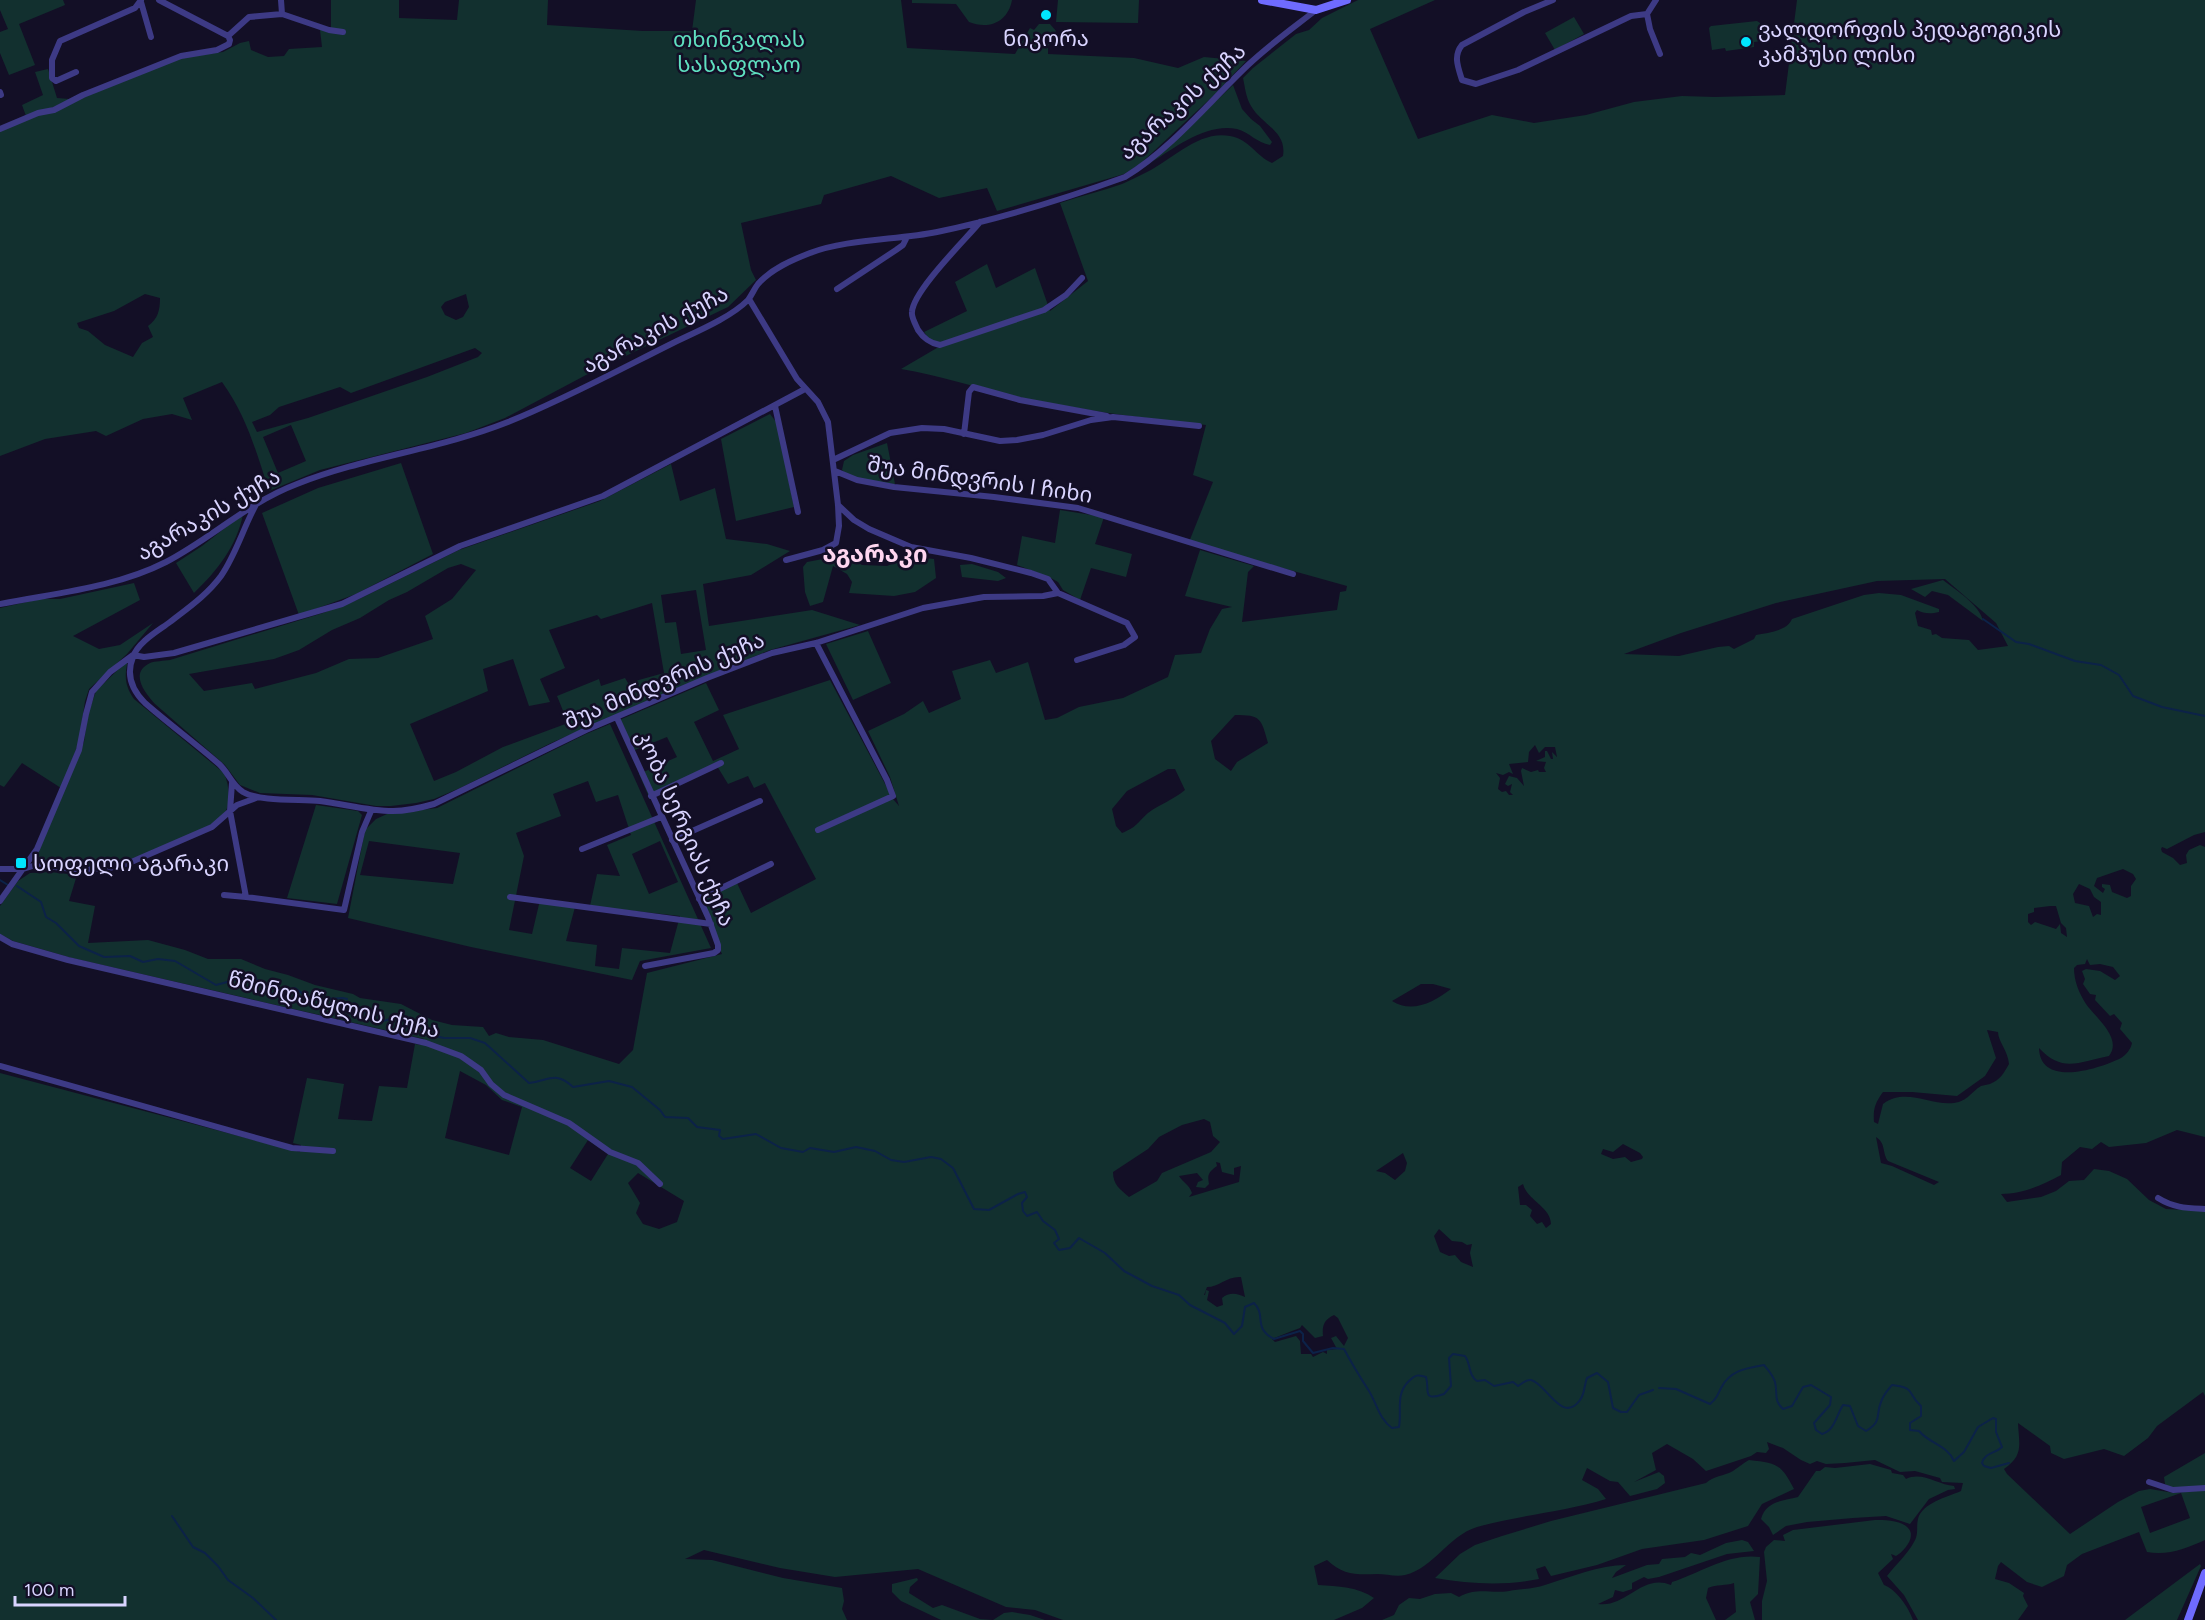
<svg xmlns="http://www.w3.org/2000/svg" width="2205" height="1620" font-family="Figtree,'Noto Sans Georgian',sans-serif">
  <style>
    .green { fill: #12302f; fill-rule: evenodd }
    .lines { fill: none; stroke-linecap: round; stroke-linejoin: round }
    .stream { stroke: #0c2248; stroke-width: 2 }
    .street { stroke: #3d3a85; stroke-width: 6 }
    .secondary { stroke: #6f6bff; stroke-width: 8 }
    .poi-dot { fill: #00e5ff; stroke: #130f26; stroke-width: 2 }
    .labels { text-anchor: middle; stroke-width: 5; stroke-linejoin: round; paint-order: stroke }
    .poi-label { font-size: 22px; fill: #d9d4ff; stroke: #130f26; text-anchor: start }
    .park-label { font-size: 22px; fill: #5fe0c0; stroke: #130f26 }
    .street-label { font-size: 22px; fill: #d9d4ff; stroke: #130f26 }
    .neighbourhood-label { font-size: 24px; font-weight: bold; fill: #ffd6f0; stroke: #130f26 }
  </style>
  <rect width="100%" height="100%" fill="#130f26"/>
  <!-- green -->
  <path class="green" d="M0,0H63L65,5L19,24L35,65L9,75L0,53V32L8,29L0,10Z
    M331,0H399V18L457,20L459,0H548L547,25L643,31H692L696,0H901L907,48L1015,54L1030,28L1034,30L1039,24H1050L1056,31L1048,47V54L1134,58L1178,68L1204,57L1246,61L1213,96L1139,165L1124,174L997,211L987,188L939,198L891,176L824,195L821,204L741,223L751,270L756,280L728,307L586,375L505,418L466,433L320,470L269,491C256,451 247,417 222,382L183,398L192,420L172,414L143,419L106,436L96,431L45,439L0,456V131L183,57L223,52L240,43L249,41L251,50L268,57L284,56L289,49L322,47L320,30L331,29ZM145,294L160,298C160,310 158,319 148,326L153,337L142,343L133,357L105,345L88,331L79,328L77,323L114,311ZM466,294L469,307L463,317L456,320L445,315L441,307L445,302ZM475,348L482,353L478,357L427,377L308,418L257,432L252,422L270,415L279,407L340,387L351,393ZM291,425L306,461L278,473L263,437Z
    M912,0H1012C1008,22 989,30 969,22L956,4L912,3Z
    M1058,0H1139L1138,23L1056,22Z
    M1358,0H1435L1370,29L1418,139L1492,115L1534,123L1586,115L1634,102L1682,96L1715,97L1785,95L1797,0H2205V832L2194,835L2167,849L2162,847L2161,849L2162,852L2173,858L2180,865L2187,863L2186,855L2189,850L2200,845L2205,847V1137L2177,1130L2146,1143L2109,1147L2101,1142L2092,1149L2080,1147L2062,1162L2061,1175C2042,1185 2023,1194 2001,1194L2007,1202L2041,1197L2056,1191L2069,1181L2084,1180L2094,1169L2109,1171L2127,1179L2149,1200L2166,1209L2205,1211V1396L2203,1392L2157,1426L2148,1438L2124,1456L2104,1449L2064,1459L2051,1453L2050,1446L2018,1423C2019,1445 2024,1455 2004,1469L2007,1474L2070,1534L2118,1502L2139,1491L2150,1489L2174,1493L2205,1490V1540C2187,1548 2168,1556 2147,1552L2139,1532L2082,1554L2067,1565L2064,1576L2042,1587L2027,1582L2001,1562L1998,1566L1995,1579L2009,1583L2024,1593L2023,1596L2028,1606L2018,1620H1918L1904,1595L1887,1576C1896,1564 1907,1555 1914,1542C1919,1534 1916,1527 1918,1519C1922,1503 1947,1497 1961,1491L1963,1483L1942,1482L1940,1478L1915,1471L1900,1472L1875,1460L1845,1463L1826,1464L1817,1461L1810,1464L1801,1460L1783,1448L1767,1442L1769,1449L1766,1453L1757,1452L1751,1456L1706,1471L1693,1459L1667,1444L1652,1453L1656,1470L1634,1482L1659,1472L1664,1476L1665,1483L1657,1489L1630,1496L1618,1482L1610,1481L1587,1468L1582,1480L1598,1489L1606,1499C1564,1512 1519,1515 1477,1527C1448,1536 1434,1568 1405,1575C1396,1577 1386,1574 1377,1574C1356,1575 1343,1575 1327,1560L1314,1566L1318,1585C1338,1586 1358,1587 1374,1598L1362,1608L1334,1620H1063L1035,1610L1006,1607L918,1569L835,1577L780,1568L704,1550L685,1559L712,1560L783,1578L842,1588L844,1601L842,1609L847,1620H0V1073L300,1152L301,1145L293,1143L307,1078L344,1084L338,1119L372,1121L379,1086L407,1088L415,1044L421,1045L424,1039L72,958L13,941L0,934V906L18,881L30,873L50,872L77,875L69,901L95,906L88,943L148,940L185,950L208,959H241L265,969L288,975L315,985L353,994L360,998L401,1004L432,1020L452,1025L483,1027L489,1036L496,1033L509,1037L543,1040L619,1064L633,1050L647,973L722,954L698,902L737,883L751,913L816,879L765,783L754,788L748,776L728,784L717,766L649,797L639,774L677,757L667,737L630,752L617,721L706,683L719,710L694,722L713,761L739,749L723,715L830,680L893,799L899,806L890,777L868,731L904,714L923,701L929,713L961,699L952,671L990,660L996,673L1028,662L1045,720L1057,718L1079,707L1123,698L1168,677L1175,655L1201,653L1210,629L1222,609L1232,607L1185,596L1200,550L1254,566L1248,572L1242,622L1337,610L1340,592L1346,591L1347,586L1189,542L1213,482L1193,475L1206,425C1139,418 1074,409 1009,395C973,387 938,375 901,369L942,345L930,340L924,332L967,311L955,282L987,264L996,288L1035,268L1050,311L1088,281L1060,203C1081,196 1102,191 1122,184C1131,180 1139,176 1147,172C1173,159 1199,130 1230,136C1249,139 1256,156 1272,163L1283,156C1287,131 1262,125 1251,106C1246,98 1245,87 1243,78L1253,68L1296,34L1309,30L1322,18ZM1945,579L1996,623L2008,646L1978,650L1969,640L1942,638L1936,634L1932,635L1931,630L1918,626L1915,613L1917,610C1924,614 1931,614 1939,612V609L1901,595L1879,593L1864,595L1792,619C1787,631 1768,633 1756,635L1754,639L1734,649L1729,646L1718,647L1679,656L1624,654L1681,633L1776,603L1877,581ZM1235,715C1261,715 1261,718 1268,743L1237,762L1231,771L1215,759L1211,741ZM1535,745L1539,753L1545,747H1555L1557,757L1552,752L1553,759H1551L1547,751H1545V757L1536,761L1546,762L1544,768L1546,772H1539L1538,770L1531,772L1522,768L1521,771L1524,786L1517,778L1509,776L1505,784L1508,786L1512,784L1510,792L1513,795H1509L1506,791L1502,792L1498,789L1500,778L1496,773L1503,775L1509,772L1513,774L1509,764L1528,762L1529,752ZM1168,769H1175L1185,790C1173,800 1160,804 1148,813C1137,823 1137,827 1122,833L1116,826L1112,809L1127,791ZM2123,869L2133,874L2136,879L2131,886V896L2127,898L2112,892L2110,885L2102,884V887L2105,889L2103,893L2094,886L2097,878ZM2079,884L2090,889L2094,897L2101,902V915L2097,914L2093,917L2089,906L2075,903L2073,894ZM2050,906H2056L2061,923L2066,928L2067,937L2061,933L2060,924L2056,929L2035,922L2031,925L2028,922V914L2034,912V908ZM2087,959L2090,965L2100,964L2113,967L2120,976L2115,980L2100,971L2086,969L2082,971L2085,979L2083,984L2090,994L2096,995L2095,1000L2110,1016L2114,1014L2122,1023L2120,1029L2132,1043C2131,1049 2126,1055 2121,1058C2099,1069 2040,1088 2039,1048C2062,1073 2079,1062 2109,1056C2123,1038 2095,1017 2086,1004C2079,993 2074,981 2074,968L2077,965L2085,964ZM1421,984H1433L1451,989C1434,1002 1412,1014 1392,1001ZM1987,1030L1998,1032C1998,1041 2008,1051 2009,1064C2004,1073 2000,1080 1990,1084C1987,1085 1984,1085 1981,1086C1971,1092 1968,1101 1954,1103C1930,1106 1906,1087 1883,1104L1878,1124L1874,1122C1873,1109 1875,1103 1883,1092H1912L1957,1096L1985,1076L1996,1058ZM460,1071L486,1085L502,1100L522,1107L509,1155L445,1138ZM1204,1119L1210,1122L1213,1136L1220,1142L1211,1152L1162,1173L1157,1181L1129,1197C1120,1189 1113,1185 1113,1172L1148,1149L1159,1137L1182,1125ZM1876,1137C1886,1143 1882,1153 1888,1161L1939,1182L1934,1185L1892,1166L1881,1163ZM588,1140L608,1154L591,1181L570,1168ZM1623,1144L1640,1153L1643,1157L1642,1159L1631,1162L1625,1157L1613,1159L1601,1154L1603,1149L1613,1152ZM1403,1153L1407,1163L1405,1171L1395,1180L1385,1173L1376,1171ZM1216,1162L1220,1163L1222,1172L1234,1175V1168L1241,1166L1239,1182L1189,1197L1192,1193C1189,1184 1183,1183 1179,1176L1197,1173L1203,1180L1198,1182L1196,1187L1205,1188L1209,1184C1207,1174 1209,1172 1217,1166ZM638,1173L684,1201L677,1222L659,1229L643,1224L636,1213L640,1203L628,1183ZM1523,1184C1527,1200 1551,1207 1551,1224L1546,1228L1542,1222L1537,1224L1530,1216L1532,1210L1526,1205H1520L1518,1187ZM1439,1229L1452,1241L1462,1242L1467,1245L1472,1244L1470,1253L1473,1267L1461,1262L1455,1255L1449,1256L1440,1252L1434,1236ZM1241,1277L1245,1297C1237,1293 1229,1292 1222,1298L1223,1305L1217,1307L1207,1300L1209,1291L1206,1290L1205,1295H1204L1207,1287C1219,1287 1227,1276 1241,1277ZM1334,1315L1338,1318L1348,1338L1344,1346L1336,1336L1331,1338L1337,1349L1327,1350V1354L1323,1352L1313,1357L1311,1354H1301L1300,1341L1296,1336L1275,1342L1272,1339C1281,1335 1290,1332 1300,1328L1302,1325L1315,1338L1323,1336C1322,1325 1324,1320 1334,1315ZM2181,1493L2190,1518L2150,1533L2141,1507Z
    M1574,17L1584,34L1555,50L1545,33Z
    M1757,21L1760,23L1762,41L1754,42V47L1726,51L1725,48L1712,50L1709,28L1711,26Z
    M48,69L57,98L69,99L66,103L26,116L22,105L43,95L35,72Z
    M1233,85L1242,109L1251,119L1260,126L1272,142L1270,145C1257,143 1249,132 1237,129C1206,123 1176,147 1152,162Z
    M770,414L777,423L794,507L736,521L721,439Z
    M887,443L895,484C878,482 853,483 842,470L844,461L853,455Z
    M401,463L433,554L356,594L299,615L262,513L318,488Z
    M671,464L680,501L715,488L726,539L767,544L790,551L751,575L703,584L709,626L812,610L860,625L770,650L709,675L551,743L460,788L434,799L416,803L391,806H376L312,795L260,793L240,785L225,765L155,704C145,693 129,673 150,663C155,661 164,661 170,660L323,613L357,600L459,550L600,501ZM461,564L476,570L452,599L425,616L433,639L378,658L349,659L316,673L255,689L252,683L204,691L189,674L274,659L299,650L332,630L360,618L389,600L407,592L448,568ZM696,590L706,650L681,654L676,622L665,623L661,595ZM652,603L664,673L628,683L625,678L601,686L599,679L557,696L568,723L503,747L456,772L434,781L410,724L488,691L483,669L513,659L529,706L550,702L540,679L565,668L549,630L597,615L601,619Z
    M1060,510L1104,517L1095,544L1132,554L1126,577L1091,568L1080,600L1063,590L1058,582L1049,577L1017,565L1022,536L1055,543Z
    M243,514C237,546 217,571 194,593L176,563L202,546Z
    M844,555L862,565L887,566L905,558L916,557L934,559L936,578L915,592L894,596L849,593L852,582L847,574L833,566L823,602L810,606L805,592L803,567L807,562Z
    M972,564L998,572L1006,578L998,581L962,577L960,565Z
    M1943,580C1956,590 1980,605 1983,621L1948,595L1932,591L1925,597L1911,589Z
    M134,583L140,600L73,636L99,649L120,645L153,623L127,654L89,689L85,701L79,742L61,788L22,763L4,787L0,785V608L40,599H60Z
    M868,631L891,683L853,700L826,644Z
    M128,660C124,676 125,686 134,699L224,773C229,785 232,803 224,814C211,831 124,864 101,867C82,868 60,863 41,861L35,859L84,742L88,714L96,691Z
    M610,724L711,948L640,961L632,980L471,947L348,918L365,830L376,819L387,814L437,808L586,734ZM588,781L596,802L618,795L631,835L607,845L620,876L597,874L590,906L680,916L670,953L622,948L619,969L595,966L597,945L566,941L575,907L540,900L532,934L509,930L524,856L516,833L561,816L553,794ZM369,841L460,853L453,884L360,875ZM660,841L678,882L649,894L632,854Z
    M316,805L358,811L362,815L337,904L287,898Z
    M2205,1453V1486L2173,1489L2165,1484L2164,1477Z
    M1749,1460C1777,1463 1781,1464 1794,1489L1762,1504L1748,1526L1704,1540L1642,1549L1597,1565L1551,1576L1545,1566L1536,1569L1539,1579C1504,1586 1470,1584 1435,1578L1460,1554L1475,1545L1502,1536L1551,1521L1706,1483C1713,1476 1724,1476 1733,1471C1739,1467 1743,1463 1749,1460Z
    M1870,1464L1891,1470L1892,1473L1903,1475L1906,1479C1922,1471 1938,1485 1954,1486L1955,1489L1948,1490L1929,1499L1910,1524L1886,1516L1853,1518L1807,1522L1786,1526L1773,1535L1769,1527L1761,1519C1766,1501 1782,1501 1798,1497L1816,1471H1820L1825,1467L1835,1468Z
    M1875,1520C1884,1520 1901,1520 1908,1528C1917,1537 1903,1552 1896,1556L1891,1554L1893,1559L1878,1573L1884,1585C1896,1589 1909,1608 1913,1620H1762V1601L1767,1581L1764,1552L1766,1547L1774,1540L1785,1541L1783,1535L1793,1530Z
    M1742,1540L1748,1542L1754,1551L1727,1554L1659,1577L1648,1579L1644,1577L1632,1583V1589L1623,1592L1615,1590L1613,1597L1598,1604C1626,1608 1642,1573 1671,1585L1672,1582C1701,1573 1727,1553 1760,1557L1758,1594L1750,1602L1755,1620H1725L1736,1612L1734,1583C1725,1586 1717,1584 1708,1588L1706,1598L1716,1620H1382L1394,1615L1399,1605L1409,1598L1420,1599L1435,1594L1451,1593L1459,1597C1478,1587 1489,1594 1509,1591C1520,1589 1534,1589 1545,1585C1571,1577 1599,1565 1626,1565L1616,1572L1612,1578L1647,1565L1659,1564L1662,1559L1685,1557L1691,1553L1700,1555L1726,1543Z
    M2200,1564L2201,1566L2177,1620H2125Z
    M917,1578L918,1580L910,1587L909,1593L933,1608L942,1605L980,1619L993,1620L1004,1613L1012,1612L1030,1615L1045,1620H941L901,1601L892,1592V1584Z"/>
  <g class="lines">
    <!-- stream -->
    <path class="stream" d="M1983,619L2016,642L2029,644L2075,661L2101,665L2119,675L2133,696L2162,707L2205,716
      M0,880L8,885
      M17,886L41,902L46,917L56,923L79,946L104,957L130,956L143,962L158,959L175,961L216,985C229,982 240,977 253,976L261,984L264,991L274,994L295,988L311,1000L343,998L347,999
      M354,1003L365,1012L371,1021H383L398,1017L430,1035L444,1038H470L485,1043L529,1083C550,1080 556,1071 573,1087L609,1081L632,1087L660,1110L665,1117L688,1118L697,1127L720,1130L719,1136L723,1139L756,1134L781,1148L803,1152L810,1148L834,1152L856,1147L875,1151L891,1160L904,1162L931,1157L941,1159L953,1168L974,1209L989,1210L1018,1194L1025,1192L1027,1197L1022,1203L1023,1211L1027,1216L1037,1212L1043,1221L1055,1230L1059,1239L1054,1243L1059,1250L1070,1248L1079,1238L1105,1253L1124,1271L1152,1286L1179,1295L1190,1305L1225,1323L1234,1334L1242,1326L1245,1307L1254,1303C1267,1316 1252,1327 1274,1339L1300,1331L1303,1334V1341L1313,1353L1333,1348L1344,1349C1352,1364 1360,1377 1369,1391C1377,1404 1379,1419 1392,1428L1399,1427C1402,1411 1395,1394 1409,1381C1415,1375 1418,1374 1426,1377C1430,1390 1421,1402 1444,1394L1451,1386L1449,1358L1453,1354L1465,1356C1471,1364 1468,1375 1477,1381L1485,1380L1494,1386L1513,1382L1518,1386C1522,1384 1526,1379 1531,1380C1546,1383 1562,1425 1580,1400C1585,1394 1584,1385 1587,1378L1597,1373L1608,1382L1613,1408L1621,1412H1627L1639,1395L1653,1390
      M1659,1388L1676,1389L1710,1404C1717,1398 1717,1396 1721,1388C1730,1370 1747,1368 1764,1365C1769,1371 1773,1375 1775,1382C1778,1393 1773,1400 1783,1409L1792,1406L1803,1387L1811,1385L1831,1397L1830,1405L1814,1423L1816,1430L1822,1434C1835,1430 1836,1416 1843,1405L1850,1406L1858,1426L1866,1431C1883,1421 1875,1416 1881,1402C1883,1395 1888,1390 1892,1385C1917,1388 1906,1393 1921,1406V1416L1910,1423V1430L1919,1431C1930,1444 1947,1445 1954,1461L1964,1452L1978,1427L1993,1418L1996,1419V1432L2002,1447C1995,1454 1985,1452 1982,1463L1984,1466L1991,1468L2009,1463
      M172,1516L193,1547L205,1553L218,1566L228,1580L253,1598L276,1620"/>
    <!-- street -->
    <path class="street" d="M159,0L228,36
      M281,0L282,14
      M1553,0L1524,12L1462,45C1453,56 1458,67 1462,80L1476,84L1518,70L1631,16L1647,14
      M1656,0L1647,14L1650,29L1660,54
      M141,2L151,37
      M228,36L249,17L282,14L329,30L343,32
      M76,72L56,81L52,78V60L60,41L135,8L141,0
      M0,92L1,95
      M0,129L38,113L54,110L83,95L181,56L217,50L229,44L230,40L228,36
      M980,222C965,240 913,291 912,312C911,317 916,325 918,330C924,339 930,343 940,345L1044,310L1066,295L1082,278
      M837,289L896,250L903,245L907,237
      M749,299L797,379L818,402L828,422L838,505L839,526L836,543L823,550L786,560
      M775,406L798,512
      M964,434L969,392L973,387L1020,400L1107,416
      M833,460L890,433L922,428L944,429L1000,441L1017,440L1043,435L1091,420L1113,417L1199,426
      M835,471L857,480L894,487L994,497L1078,508L1293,574
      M258,501C244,525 237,553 221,576C207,595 188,608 170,622C158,631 138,642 133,657C126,674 132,690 145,703C169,724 195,743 219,764C229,773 231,784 243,792C260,802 299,799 320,801C345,804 368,811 393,811C407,811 420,808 434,804L586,730L707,678L772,653L816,643L923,608L984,597L1043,596L1058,593L1048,579L1031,573L971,558L911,547L869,529L854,520L838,505
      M1058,593L1127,623L1135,637L1124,645L1077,660
      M0,604C55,593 115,588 166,562C212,538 247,503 297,484C365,457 440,449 508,422C561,401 617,371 669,345C693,333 729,319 748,300C752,295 754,289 758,284C771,269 792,260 810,253C846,239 898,240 937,232C1000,219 1064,199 1125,177C1171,149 1209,102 1248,65C1269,45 1293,28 1316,10
      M816,643L887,780L893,796L818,830
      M617,718L708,917L718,945V950L714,953L645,966
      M232,783L230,811L246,897L344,910L362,832L371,811
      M651,796L721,763
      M672,840L760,801
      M582,849L661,817
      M0,869H23L36,865L83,870L109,868L129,863L212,827L237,805L256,798
      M224,895L246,897
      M510,897L711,924
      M699,899L771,864
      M0,901L37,849L79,750L86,714L92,692L110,672L133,655L144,657L174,653L342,604L460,546L603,496L805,389
      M0,937L12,944L68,960L426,1043L461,1056L481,1070L491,1084L504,1095L569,1123L610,1152L638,1163L660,1184
      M0,1066L292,1148L333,1151
      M2158,1198C2174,1208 2187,1208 2205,1209
      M2149,1482L2173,1490L2205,1488"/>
    <!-- secondary -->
    <path class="secondary" d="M1262,0L1316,10L1347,0
      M2188,1620L2205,1573"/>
  </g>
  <!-- markers -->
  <g class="poi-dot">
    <circle cx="1046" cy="15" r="6"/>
    <circle cx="1746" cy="42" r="6"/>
    <rect x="15" y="857" width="12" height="12" rx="3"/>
  </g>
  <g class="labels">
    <!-- poi labels -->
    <g class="poi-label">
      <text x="1758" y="37">ვალდორფის პედაგოგიკის<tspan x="1758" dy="25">კამპუსი ლისი</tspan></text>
      <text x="1046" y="46" text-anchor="middle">ნიკორა</text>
      <text x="33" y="871">სოფელი აგარაკი</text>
    </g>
    <!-- park labels -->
    <g class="park-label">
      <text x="739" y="47">თხინვალას<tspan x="739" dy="25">სასაფლაო</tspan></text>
    </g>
    <!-- street labels -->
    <g class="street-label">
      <text transform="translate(1182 101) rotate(-42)" y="8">აგარაკის ქუჩა</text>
      <text transform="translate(655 329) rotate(-28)" y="8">აგარაკის ქუჩა</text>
      <text transform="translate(980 479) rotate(8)" y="8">შუა მინდვრის I ჩიხი</text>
      <text transform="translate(208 514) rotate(-30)" y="8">აგარაკის ქუჩა</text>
      <text transform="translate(664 680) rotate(-23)" y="8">შუა მინდვრის ქუჩა</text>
      <text transform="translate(686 828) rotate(66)" y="8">კობა სერგიას ქუჩა</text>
      <text transform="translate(334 1004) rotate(14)" y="8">წმინდაწყლის ქუჩა</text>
    </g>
    <!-- neighbourhood labels -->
    <g class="neighbourhood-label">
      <text x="875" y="562">აგარაკი</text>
    </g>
  </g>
  <!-- scale -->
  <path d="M15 1596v9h110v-9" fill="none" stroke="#d9d4ff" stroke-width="3"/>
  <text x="24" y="1596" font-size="18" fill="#d9d4ff" stroke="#130f26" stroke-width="4.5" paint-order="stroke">100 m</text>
</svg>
